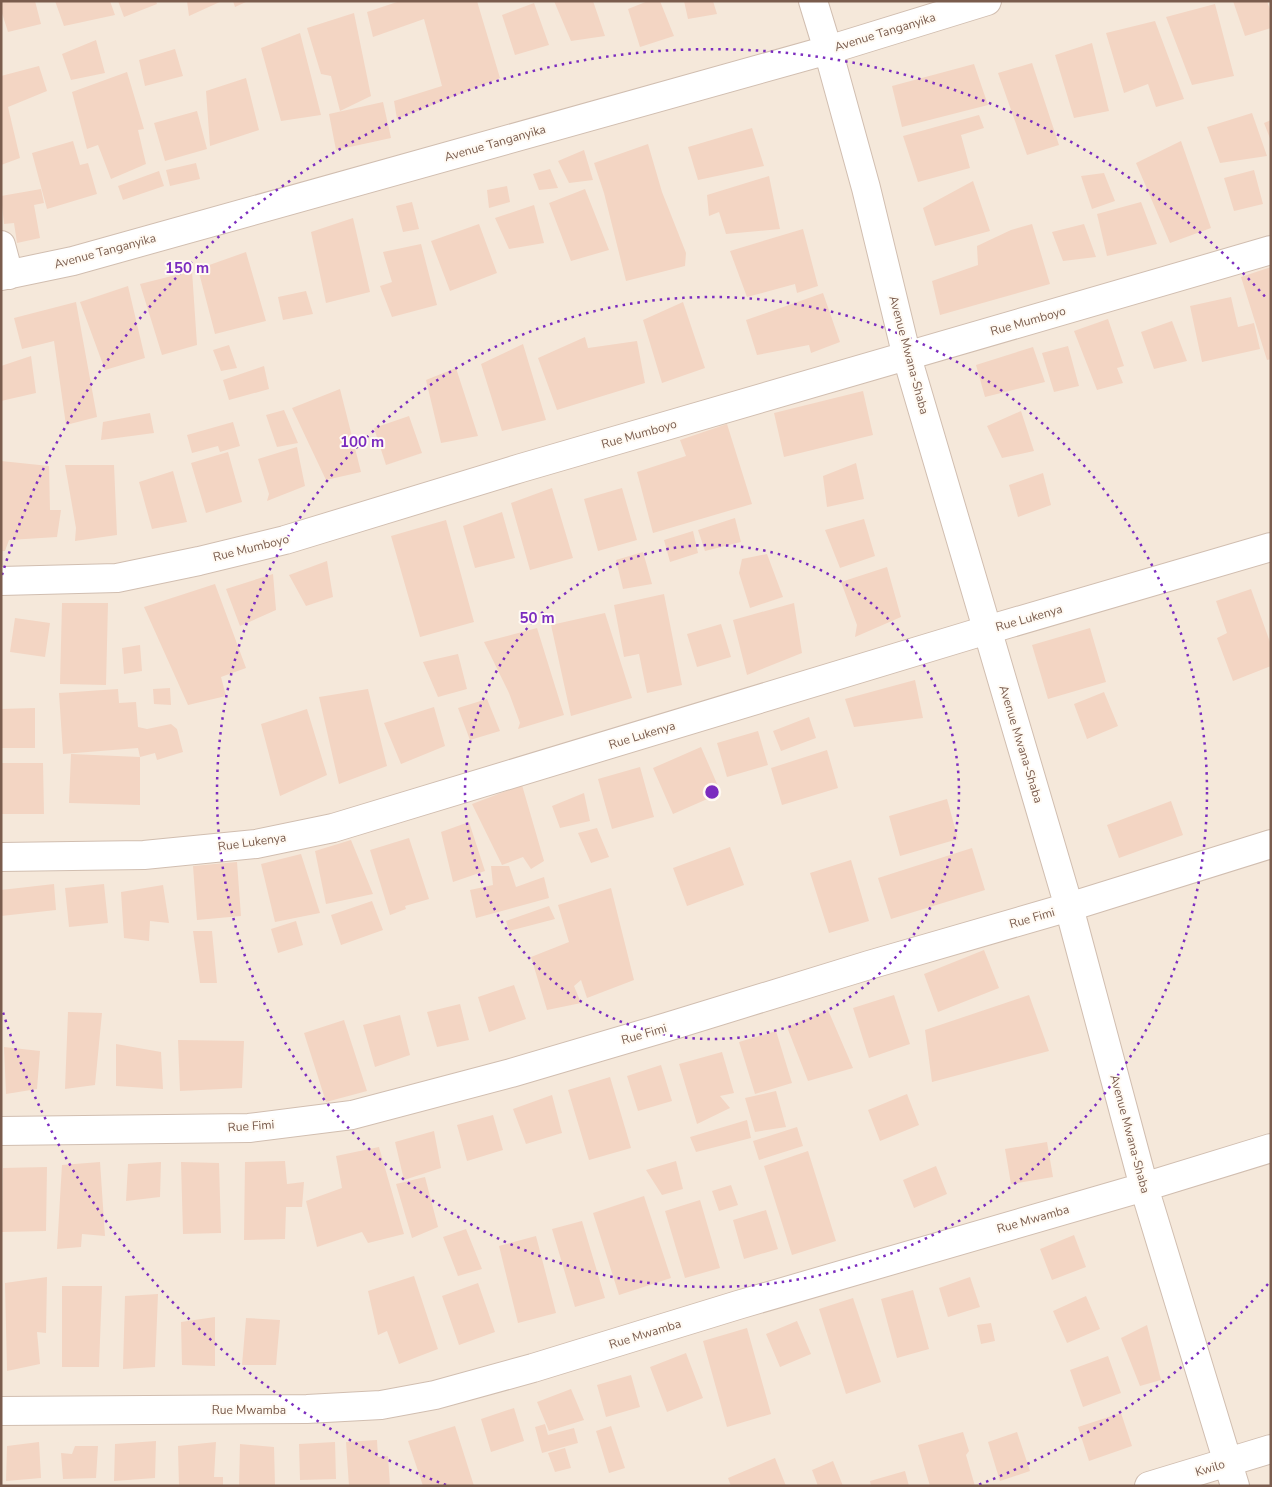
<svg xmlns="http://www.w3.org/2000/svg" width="1272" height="1487" font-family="'Nunito Sans',sans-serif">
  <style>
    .residential { fill: #f5e8da }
    .building { fill: #f3d5c3 }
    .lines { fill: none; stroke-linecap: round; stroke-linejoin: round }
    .minor-casing { stroke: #d1beb0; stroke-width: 30 }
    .minor { stroke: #fff; stroke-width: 28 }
    .ring { fill: none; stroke: #7b2cbf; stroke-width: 2.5; stroke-dasharray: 2.5 5 }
    .labels { text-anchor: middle; stroke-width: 4; stroke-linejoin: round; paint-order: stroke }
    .street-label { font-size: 12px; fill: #7a5c4d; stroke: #fffaf3 }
    .centre { fill: #7b2cbf; stroke: #fffaf3; stroke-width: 2.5 }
    .ring-label { font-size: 15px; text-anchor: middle; font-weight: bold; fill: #7b2cbf; stroke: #fffaf3; stroke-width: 4; stroke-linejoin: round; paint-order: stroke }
  </style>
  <rect width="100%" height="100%" fill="#fdf6ec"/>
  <!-- residential -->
  <path class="residential" d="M1,1H1271V1486H1Z"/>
  <!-- building -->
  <path class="building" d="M1,1H35L41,24L8,32L1,10Z
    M55,1H110L115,15L64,26Z
    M118,1H156L157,4L124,17Z
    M187,1H222L189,16Z
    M233,1H248L235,7Z
    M400,1H477L500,78L397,119L394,101L442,86L424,19L373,37L367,12Z
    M554,1H593L605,36L571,41Z
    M648,1H660L674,36L640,47L628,9Z
    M684,1H713L717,14L688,19Z
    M1233,1H1267L1271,12V28L1245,36Z
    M534,3L549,45L515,55L502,15Z
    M1215,4L1234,76L1192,85L1166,17Z
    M354,13L371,96L340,111L331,76L321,74L307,28Z
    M1155,21L1184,99L1156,107L1148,84L1124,93L1106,33Z
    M300,33L321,115L281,121L261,48Z
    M96,40L105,73L71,80L62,54Z
    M1092,43L1109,111L1074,118L1055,55Z
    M175,49L183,76L145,86L139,60Z
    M1032,63L1059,145L1027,155L998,73Z
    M974,64L988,105L902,127L892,86Z
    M39,66L47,91L8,107L20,158L1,165V76Z
    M127,72L144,129L138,130L146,164L111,179L98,145L87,149L72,92Z
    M246,78L259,130L210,146L206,91Z
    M383,102L391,138L336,150L329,114Z
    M197,111L207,149L165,161L154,123Z
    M1252,113L1267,156L1220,163L1207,127Z
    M979,115L984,128L961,135L970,168L918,182L903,136Z
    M1271,120V141L1264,123Z
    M752,128L764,166L698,180L688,147Z
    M73,141L80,165L88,163L97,194L47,209L32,153Z
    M1181,141L1211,228L1170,243L1136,163Z
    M648,144L662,192L686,253L685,266L626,281L604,193L594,163Z
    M584,150L593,180L569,183L558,161Z
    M196,163L200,179L170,186L166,170Z
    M550,169L558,188L539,190L533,174Z
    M1254,170L1263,204L1234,211L1224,178Z
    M159,171L164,186L123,200L118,186Z
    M1104,173L1115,201L1092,209L1081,176Z
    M769,176L780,229L726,234L719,212L709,216L707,195Z
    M973,181L990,231L935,246L923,208Z
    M507,186L510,202L489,208L487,190Z
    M41,189L44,203L34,205L40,238L17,243L14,223L4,224L1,196Z
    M585,189L609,250L571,261L549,203Z
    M412,202L419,229L403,232L396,206Z
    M1141,202L1157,244L1107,256L1097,214Z
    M534,205L544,243L509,249L495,218Z
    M353,218L370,292L326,303L311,232Z
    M479,224L497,273L450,291L431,241Z
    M1032,224L1050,284L940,315L932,281L978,265L977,246L1011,230Z
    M1084,224L1096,257L1063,261L1052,232Z
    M803,229L818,286L797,293L795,284L747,297L730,251Z
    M421,244L437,305L392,317L380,286L392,282L383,252Z
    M246,252L266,321L215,334L198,269Z
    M1271,267V359L1267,360L1241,277Z
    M192,271L197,345L162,355L140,284Z
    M128,286L145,358L105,370L80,302Z
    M306,291L313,314L283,320L278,297Z
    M823,293L840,342L811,353L809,345L757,355L746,320Z
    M1231,297L1238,327L1254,323L1260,349L1202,362L1190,306Z
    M76,302L97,417L66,425L54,341L22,349L14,318Z
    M683,302L705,368L662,383L643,320Z
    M1108,319L1124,366L1117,368L1123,383L1097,390L1074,331Z
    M1172,321L1187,361L1154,369L1141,332Z
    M585,337L588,348L637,341L645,383L557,410L538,358Z
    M523,344L546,420L502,431L481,364Z
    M229,345L237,368L221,371L213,350Z
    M1068,346L1079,386L1054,392L1042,353Z
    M1033,347L1045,382L985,397L976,365Z
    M31,356L36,393L1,401V366Z
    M264,366L269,389L229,400L223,380Z
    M456,368L478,436L441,443L426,380Z
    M340,389L361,472L326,480L292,408Z
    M863,391L873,435L784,457L774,413Z
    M284,410L298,443L277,447L266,415Z
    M1021,411L1034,451L1002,458L987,426Z
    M150,413L154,433L101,440L103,422Z
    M409,416L422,453L386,465L374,428Z
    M233,422L240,446L220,452L218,446L192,453L187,435Z
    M727,424L752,504L653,533L637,472L686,456L680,440Z
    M297,447L305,486L267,501L269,494L258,459Z
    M228,452L242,502L206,513L191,463Z
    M1,461L49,466L50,510H61L57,537L9,540L5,551H1Z
    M856,463L864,499L827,507L823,476Z
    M65,465H114L117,535L75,541L76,528Z
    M173,471L187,522L152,529L139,482Z
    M1043,473L1051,505L1018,517L1009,485Z
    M552,488L573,558L530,570L511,503Z
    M622,488L637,540L598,551L584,499Z
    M502,512L515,558L475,568L463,526Z
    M735,518L741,542L705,551L698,530Z
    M864,519L875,556L840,568L825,530Z
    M446,520L474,622L420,637L391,536Z
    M693,531L698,553L670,562L664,540Z
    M643,552L652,584L623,589L616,560Z
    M767,554L783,597L750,608L739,573L742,559Z
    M327,561L333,597L306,606L289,575Z
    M887,567L901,617L855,637L857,625L841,582Z
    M273,574L276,610L240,626L226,589Z
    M215,584L246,668L221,677L226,696L188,705L144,607Z
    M1251,589L1271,645V666L1233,681L1217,638L1227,633L1216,601Z
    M664,594L682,685L647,693L639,654L624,657L614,605Z
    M62,603H108L106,685L60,684Z
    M794,603L802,653L747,675L733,620Z
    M605,613L632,698L571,716L551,625Z
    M15,618L50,623L45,657L10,652Z
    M721,624L731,657L697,667L687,634Z
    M537,628L564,715L518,729L520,723L509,693L484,642Z
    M1090,628L1106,682L1048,699L1032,645Z
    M140,645L142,671L124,674L122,648Z
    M458,654L467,689L438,697L423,662Z
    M915,680L923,718L854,727L845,699Z
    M170,688L171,705L154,704L153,689Z
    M118,689L119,703L136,702L138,727L147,729L171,724L177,729L183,752L157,760L155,753L140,757L138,748L63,754L59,693Z
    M368,689L387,766L339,784L319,697Z
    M1104,692L1118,726L1087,739L1074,704Z
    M487,699L500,731L470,740L458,708Z
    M434,707L445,746L401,764L384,723Z
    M35,708V748H1V709Z
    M307,709L327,775L280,796L261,724Z
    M809,717L816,738L781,751L773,731Z
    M758,731L768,765L727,777L717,743Z
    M701,747L721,793L673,814L653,768Z
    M827,750L838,788L782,805L771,768Z
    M71,754L140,757V805L69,803Z
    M1,763H43L44,814H1Z
    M640,767L654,817L612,829L598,779Z
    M522,785L544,861L531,869L523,857L502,865L472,804Z
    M584,793L590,821L560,828L552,806Z
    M947,799L958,839L900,856L889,816Z
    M1171,801L1183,835L1119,858L1107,825Z
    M469,822L485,871L453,882L441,832Z
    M597,828L609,857L591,863L578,833Z
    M409,838L429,899L405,906L406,909L390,915L370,850Z
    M351,840L373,894L326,904L315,851Z
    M730,847L744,885L687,906L673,868Z
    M972,848L985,890L891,919L878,878Z
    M301,854L320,913L275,922L261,864Z
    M851,860L869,921L829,933L810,873Z
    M237,862L241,916L197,920L193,866Z
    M491,866H509L516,887L544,877L549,898L476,918L470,890L493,885Z
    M54,884L56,910L1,916V890Z
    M104,884L108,923L69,927L65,888Z
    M163,885L169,923L150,921L149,941L124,938L121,892Z
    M611,888L634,980L587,998L581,980L574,986L581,1003L547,1010L531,957L569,942L558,905Z
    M372,901L383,930L341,945L331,915Z
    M549,906L555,919L509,931L506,921Z
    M296,921L303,945L278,953L271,929Z
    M193,931H212L217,983H200Z
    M984,950L999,988L938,1012L924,974Z
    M514,985L526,1019L489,1032L478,997Z
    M894,995L910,1044L869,1058L853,1008Z
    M1029,995L1049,1051L932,1082L925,1030Z
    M460,1004L469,1040L437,1047L427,1012Z
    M828,1010L853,1068L808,1081L787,1027Z
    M68,1012L102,1013L95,1085L65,1089Z
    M400,1015L410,1055L375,1067L363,1025Z
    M344,1020L367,1091L326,1102L304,1033Z
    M776,1031L792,1083L755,1094L739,1042Z
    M178,1040L244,1041L242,1088L180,1091Z
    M116,1044L161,1052L163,1089L116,1086Z
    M4,1047L40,1051L37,1089L6,1094Z
    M722,1052L734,1093L720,1096L730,1108L697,1124L679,1064Z
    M661,1065L672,1101L638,1111L627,1076Z
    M610,1077L631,1148L589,1160L568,1090Z
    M776,1091L786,1127L755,1132L745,1098Z
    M907,1094L919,1125L880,1141L868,1110Z
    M552,1095L562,1133L526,1144L513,1109Z
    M493,1115L503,1150L467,1161L457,1125Z
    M747,1120L751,1138L696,1152L690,1137Z
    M797,1127L803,1146L759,1160L753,1141Z
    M434,1131L441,1168L404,1180L395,1142Z
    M1047,1142L1053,1177L1011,1184L1005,1149Z
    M379,1147L404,1234L368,1243L362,1232L317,1247L306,1201L342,1188L336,1156Z
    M808,1151L836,1241L792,1255L764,1166Z
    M285,1161L287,1184L304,1182L302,1207H286L285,1239L244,1240L245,1162Z
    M676,1161L683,1189L662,1195L646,1170Z
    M100,1162L105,1236L82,1234L81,1247L57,1249L62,1165Z
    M161,1162L160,1197L126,1201L128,1164Z
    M181,1162L219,1163L221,1233L183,1234Z
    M936,1166L947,1194L914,1208L903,1180Z
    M47,1167L46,1231L2,1232L3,1168Z
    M425,1177L438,1227L412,1238L396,1184Z
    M731,1185L738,1205L719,1211L712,1191Z
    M644,1196L671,1278L619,1295L593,1213Z
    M700,1200L720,1268L685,1278L665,1211Z
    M766,1210L778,1249L744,1259L733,1220Z
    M582,1221L605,1298L575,1307L552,1229Z
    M466,1229L482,1269L458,1276L443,1237Z
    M1074,1235L1086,1267L1052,1280L1040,1249Z
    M536,1236L556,1313L518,1323L499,1246Z
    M414,1276L438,1349L399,1364L387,1331L378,1335L368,1291Z
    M47,1277L46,1333L37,1332L40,1364L7,1371L5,1283Z
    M970,1277L980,1307L948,1317L939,1288Z
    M478,1283L495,1332L459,1345L442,1296Z
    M62,1286H102L99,1367H62Z
    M913,1290L929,1349L897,1358L881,1299Z
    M158,1294L155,1367L123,1369L125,1296Z
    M1086,1296L1100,1329L1067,1343L1053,1311Z
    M853,1298L881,1382L846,1394L819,1309Z
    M215,1317V1366L182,1365L181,1322Z
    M246,1318L280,1320L276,1365H242Z
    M797,1321L811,1354L780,1367L766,1334Z
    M991,1323L995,1341L981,1344L977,1325Z
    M1147,1325L1161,1380L1140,1386L1121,1338Z
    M747,1328L771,1414L727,1427L703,1341Z
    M686,1353L703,1398L667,1412L650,1367Z
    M1108,1356L1121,1393L1083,1407L1070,1370Z
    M631,1375L640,1407L606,1417L597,1385Z
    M571,1389L584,1420L549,1431L537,1402Z
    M514,1408L524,1441L491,1452L481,1419Z
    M1121,1413L1132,1446L1089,1461L1078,1427Z
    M545,1424L548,1435L574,1428L578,1443L542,1453L535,1427Z
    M455,1426L474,1486H423L408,1441Z
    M611,1426L625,1468L609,1473L596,1431Z
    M963,1432L969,1451L966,1455L975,1486H930L918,1445Z
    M1017,1432L1030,1471L1000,1481L988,1442Z
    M377,1440L378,1457L388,1456L390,1486H349L346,1442Z
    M156,1441L155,1478L114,1481L115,1444Z
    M39,1442L41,1478L6,1481L7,1446Z
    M216,1442L214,1477H223V1486H179L178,1446Z
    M335,1442L336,1479L300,1480L299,1444Z
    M240,1444L274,1447L275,1486H239Z
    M75,1446H98L96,1478L63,1479L61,1453L72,1454Z
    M565,1448L571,1468L555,1472L548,1453Z
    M775,1458L786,1486H731L728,1478Z
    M833,1461L843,1486H818L812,1470Z
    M905,1471L909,1486H871L870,1481Z"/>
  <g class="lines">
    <defs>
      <path id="minor" d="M813,1L828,50L866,188L907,357L1069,907L1144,1187L1235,1486
        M1,245L9,275
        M1,276L73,261L828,50L987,1
        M1,581L117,578L199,561L285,540L521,468L1271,250
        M1,857L144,855L256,844L333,828L987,630L1271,547
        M1,1131L249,1128L352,1115L511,1073L667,1027L869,965L1069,907L1271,844
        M1,1411L307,1409L381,1405L435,1395L533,1368L738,1305L1144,1187L1271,1148
        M1149,1486L1271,1449"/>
    </defs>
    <!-- minor casing -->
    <use href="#minor" class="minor-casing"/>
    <!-- minor -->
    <use href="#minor" class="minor"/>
  </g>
  <!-- distance rings -->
  <g class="ring">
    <circle cx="712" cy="792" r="247"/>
    <circle cx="712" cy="792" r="495"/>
    <path d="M1268 1284A742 742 0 0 1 978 1485M446 1485A742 742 0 0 1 2 1009M2 575A742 742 0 0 1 1268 300"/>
  </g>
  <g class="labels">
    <!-- street labels -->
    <g class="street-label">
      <text transform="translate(885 32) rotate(-17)" y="4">Avenue Tanganyika</text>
      <text transform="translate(495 143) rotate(-16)" y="4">Avenue Tanganyika</text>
      <text transform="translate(105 251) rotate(-15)" y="4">Avenue Tanganyika</text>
      <text transform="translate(1028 321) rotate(-16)" y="4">Rue Mumboyo</text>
      <text transform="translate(909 355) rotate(75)" y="4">Avenue Mwana-Shaba</text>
      <text transform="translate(639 434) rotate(-16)" y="4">Rue Mumboyo</text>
      <text transform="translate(251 548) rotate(-14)" y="4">Rue Mumboyo</text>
      <text transform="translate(1029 618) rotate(-16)" y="4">Rue Lukenya</text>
      <text transform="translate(642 735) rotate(-17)" y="4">Rue Lukenya</text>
      <text transform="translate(1021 744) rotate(73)" y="4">Avenue Mwana-Shaba</text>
      <text transform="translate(252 842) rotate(-8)" y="4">Rue Lukenya</text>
      <text transform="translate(1032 918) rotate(-16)" y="4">Rue Fimi</text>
      <text transform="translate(644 1034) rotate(-16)" y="4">Rue Fimi</text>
      <text transform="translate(251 1126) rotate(-4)" y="4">Rue Fimi</text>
      <text transform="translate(1130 1134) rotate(75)" y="4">Avenue Mwana-Shaba</text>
      <text transform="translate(1033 1219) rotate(-16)" y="4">Rue Mwamba</text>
      <text transform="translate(645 1334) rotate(-17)" y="4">Rue Mwamba</text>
      <text x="249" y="1414">Rue Mwamba</text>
      <text transform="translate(1210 1468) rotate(-17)" y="4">Kwilo</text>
    </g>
  </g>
  <circle cx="712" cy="792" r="8" class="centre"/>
  <g class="ring-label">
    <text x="187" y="273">150 m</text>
    <text x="362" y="447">100 m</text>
    <text x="537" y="623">50 m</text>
  </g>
  <!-- border -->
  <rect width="1272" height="1487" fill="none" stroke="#7a5c4d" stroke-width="5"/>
</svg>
